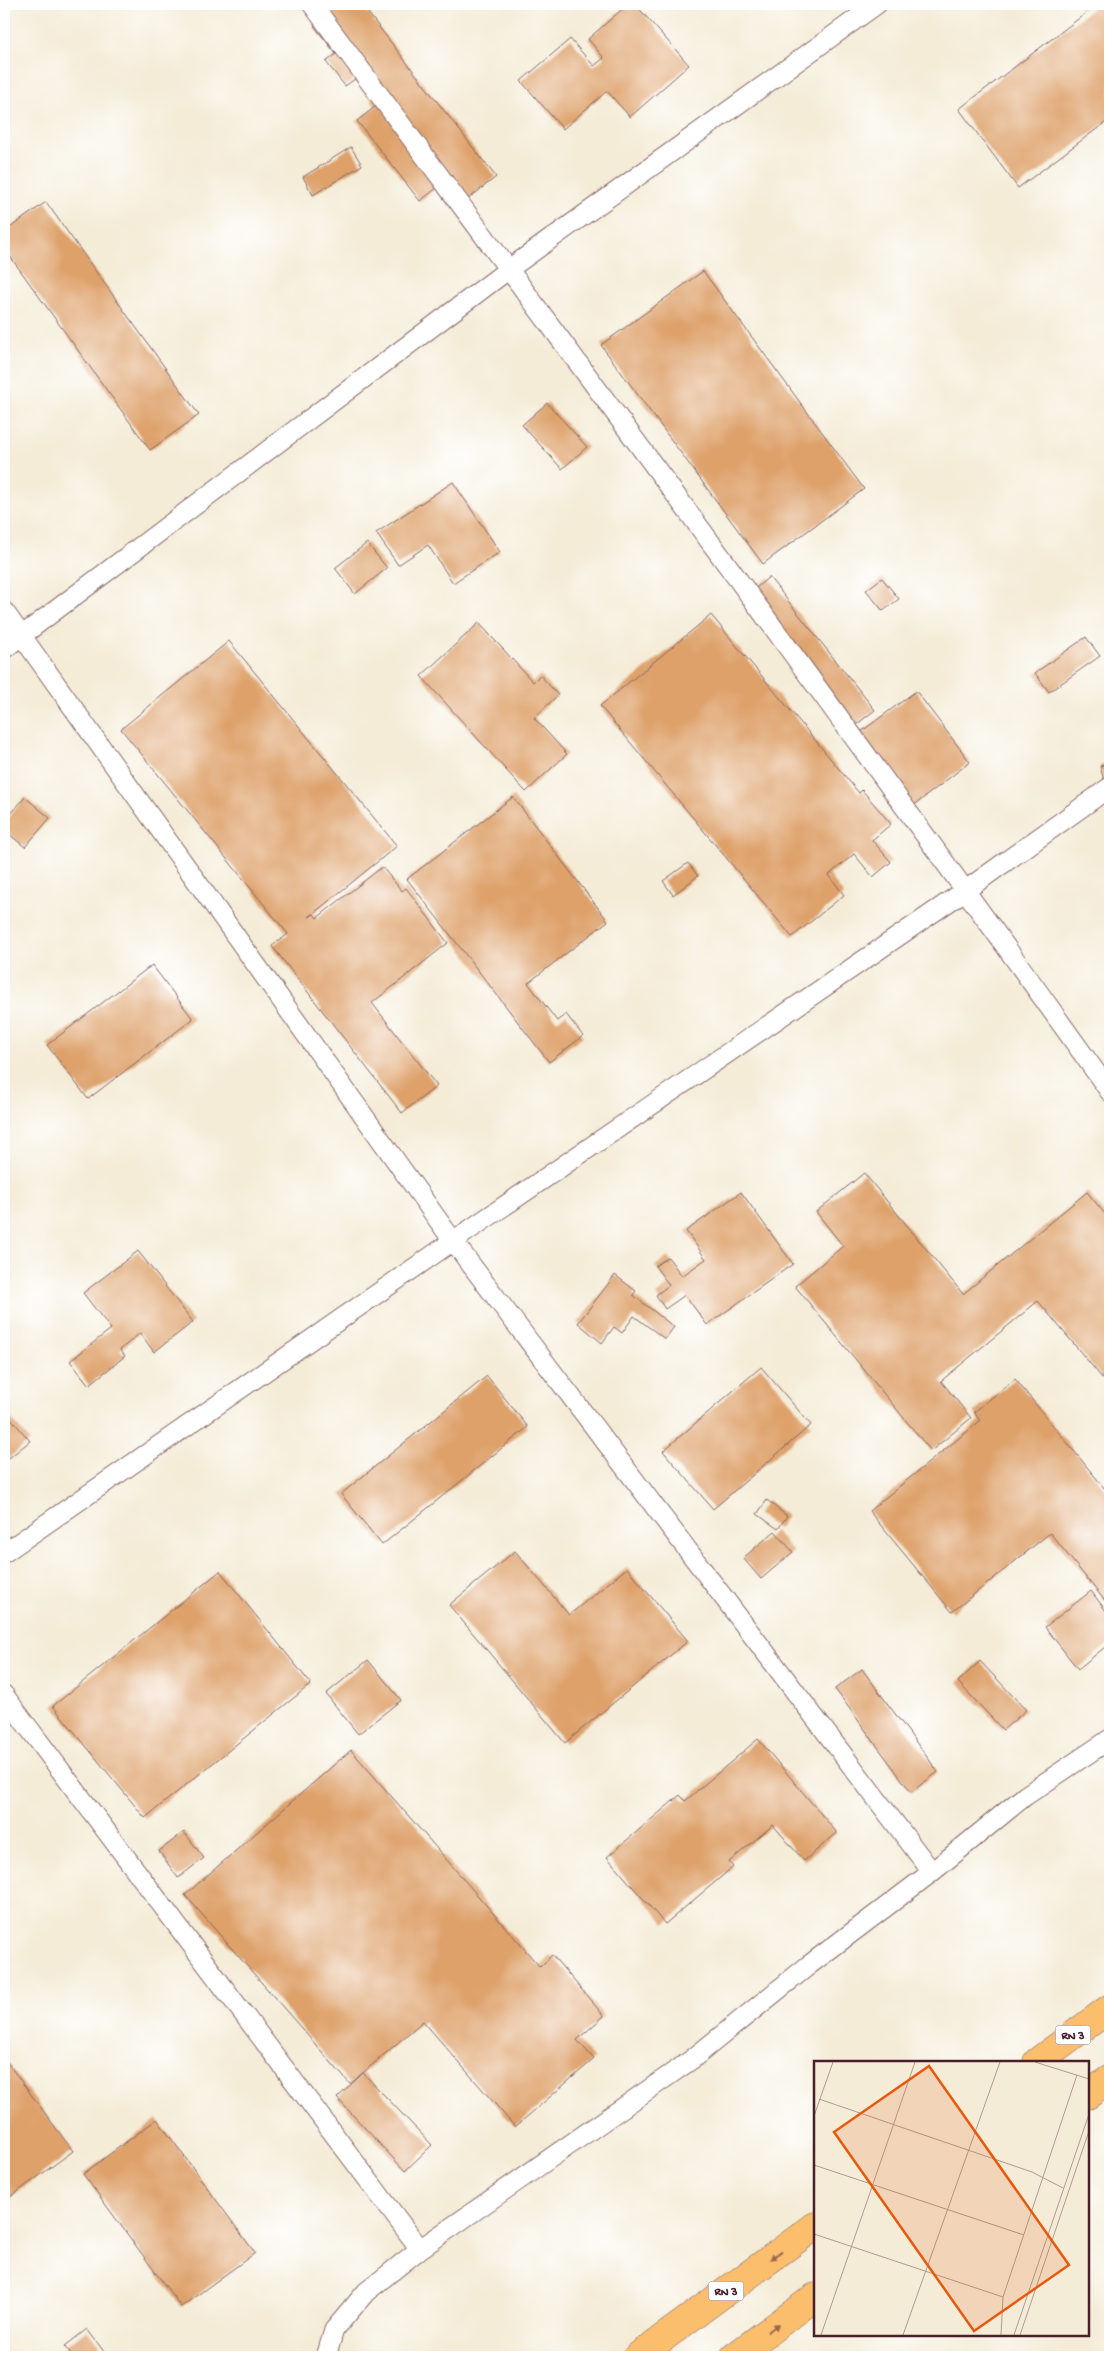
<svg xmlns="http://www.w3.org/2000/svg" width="1114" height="2361" font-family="'Gochi Hand',sans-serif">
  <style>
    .building { fill: #dea16a }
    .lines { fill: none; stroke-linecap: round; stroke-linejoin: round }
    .service-casing { stroke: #866767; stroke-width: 21 }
    .trunk-casing { stroke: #866767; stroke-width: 29 }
    .service { stroke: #fff; stroke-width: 19 }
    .trunk { stroke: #fabe6d; stroke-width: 28 }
    .oneway { fill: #996749 }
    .labels { text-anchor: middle; stroke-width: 4.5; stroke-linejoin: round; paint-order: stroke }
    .shield { fill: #fff; stroke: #80626b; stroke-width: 1 }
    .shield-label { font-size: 12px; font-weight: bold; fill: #4a1f2b }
    .inset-road { fill: none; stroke: #b09a92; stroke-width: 1 }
    .view { fill: #e8590c; fill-opacity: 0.15; stroke: #e8590c; stroke-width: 2.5 }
    .inset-edge { fill: none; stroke: #4a1f2b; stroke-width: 2.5 }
  </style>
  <rect width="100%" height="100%" fill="#fff"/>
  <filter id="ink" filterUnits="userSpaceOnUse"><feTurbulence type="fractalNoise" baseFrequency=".02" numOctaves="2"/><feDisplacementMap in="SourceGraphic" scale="10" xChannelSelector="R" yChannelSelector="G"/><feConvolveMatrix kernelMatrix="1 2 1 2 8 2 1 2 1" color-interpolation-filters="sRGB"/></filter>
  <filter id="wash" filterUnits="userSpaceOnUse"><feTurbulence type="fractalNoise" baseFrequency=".0096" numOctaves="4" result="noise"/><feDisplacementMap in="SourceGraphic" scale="20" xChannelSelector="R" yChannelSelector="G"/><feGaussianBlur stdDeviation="1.12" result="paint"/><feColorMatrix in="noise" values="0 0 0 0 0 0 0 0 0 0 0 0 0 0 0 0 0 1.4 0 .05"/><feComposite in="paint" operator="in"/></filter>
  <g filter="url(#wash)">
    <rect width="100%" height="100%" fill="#f4ecd7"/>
    <g id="blocks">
      <!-- building -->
      <path class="building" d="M321,4H361L496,177L463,203L446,181L420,201L357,121L376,106L355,79L345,86L326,62L336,54L314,26L329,15Z
        M628,4H635L689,65L630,117L607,91L563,129L521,81L570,39L594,66L604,58L588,39Z
        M1098,4H1110V119L1018,188L959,109Z
        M351,147L362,165L313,195L303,177Z
        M46,202L199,415L150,450L4,248V232Z
        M703,271L864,489L763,564L601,345Z
        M547,403L587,447L562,469L522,425Z
        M453,482L500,552L453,583L428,545L398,565L376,533Z
        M367,543L387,568L355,594L335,568Z
        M769,577L875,710L856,725L750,593Z
        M882,578L899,599L883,611L866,590Z
        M711,615L859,793L862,790L891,824L872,840L891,862L873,877L854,854L829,875L844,895L792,937L600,706Z
        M479,623L533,682L540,675L558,695L534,718L567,754L526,792L421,676Z
        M1086,637L1100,656L1049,692L1035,673Z
        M229,641L397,846L309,917L314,914L317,918L382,867L402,891L406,888L448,943L372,1003L437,1086L402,1113L272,946L288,934L121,729Z
        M916,691L970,762L913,806L858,734Z
        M1110,763V802L1100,766Z
        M25,797L50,818L25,847L4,830V822Z
        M513,797L608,921L528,983L557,1021L566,1014L583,1036L549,1062L407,879Z
        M688,863L698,876L673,895L663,881Z
        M152,965L193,1019L88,1099L47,1045Z
        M864,1173L963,1294L1087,1192L1110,1220V1373L1103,1379L1038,1301L941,1381L971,1418L931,1451L795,1286L843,1246L816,1212Z
        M741,1192L793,1264L707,1325L685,1295L665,1309L656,1295L669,1285L655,1266L668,1257L682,1276L706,1259L686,1231Z
        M138,1251L193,1322L154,1352L140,1333L120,1350L125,1356L89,1385L70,1361L111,1329L83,1293Z
        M615,1275L636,1291L633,1295L674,1327L665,1339L634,1316L622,1333L614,1327L602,1343L578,1323Z
        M761,1367L811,1425L713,1509L663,1451Z
        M487,1376L528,1427L382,1545L341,1494Z
        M1015,1379L1110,1495V1607L1050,1533L952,1612L869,1511L980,1421L974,1412Z
        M4,1410L30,1441L4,1462Z
        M767,1500L787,1516L778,1529L757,1514Z
        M775,1531L793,1552L761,1579L743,1558Z
        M515,1551L569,1615L627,1568L688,1641L565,1743L449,1605Z
        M220,1571L311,1684L145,1818L53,1706Z
        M1091,1591L1110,1616V1643L1078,1669L1045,1627Z
        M368,1660L401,1700L358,1734L326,1694Z
        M980,1661L1026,1710L1003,1730L958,1682Z
        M862,1669L938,1772L911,1792L835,1689Z
        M758,1739L837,1833L804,1861L773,1825L729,1862L733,1867L665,1924L607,1857L680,1795L685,1801Z
        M351,1750L540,1967L552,1955L604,2016L577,2040L594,2059L515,2127L423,2021L350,2084L185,1895Z
        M184,1832L204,1858L178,1878L159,1851Z
        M4,2058L73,2151L5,2201L4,2200Z
        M363,2073L432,2145L405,2171L337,2098Z
        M157,2119L255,2253L181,2307L83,2174Z
        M87,2329L108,2357H74L65,2346Z"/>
    </g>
  </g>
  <g filter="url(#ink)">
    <use href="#blocks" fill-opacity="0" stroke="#866767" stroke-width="1"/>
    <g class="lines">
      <defs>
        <path id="service" d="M312,4C580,366 849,726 1110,1092
          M4,611L453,1241L932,1872
          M4,649L509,269L877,4
          M4,1553L453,1241L966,890L1110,787
          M4,1695L420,2249
          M326,2357L334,2330L366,2292L420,2249L691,2060L809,1965L932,1872L1025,1796L1110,1739"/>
        <path id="trunk" d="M1037,2062L1110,2008
          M1088,2095L1110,2079
          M637,2357L815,2226
          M734,2357L815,2297"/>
      </defs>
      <!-- service casing -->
      <use href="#service" class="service-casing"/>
      <!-- trunk casing -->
      <use href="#trunk" class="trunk-casing"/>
      <!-- service -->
      <use href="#service" class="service"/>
      <!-- trunk -->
      <use href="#trunk" class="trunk"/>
    </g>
    <!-- one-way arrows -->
    <defs><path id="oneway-solid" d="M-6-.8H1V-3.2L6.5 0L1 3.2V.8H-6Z" transform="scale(1.25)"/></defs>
    <g class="oneway">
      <use href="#oneway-solid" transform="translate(776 2255) rotate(144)"/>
      <use href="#oneway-solid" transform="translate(773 2328) rotate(-37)"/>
    </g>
  </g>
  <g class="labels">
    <!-- shield labels -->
    <g class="shield">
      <rect x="1055.5" y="2025.5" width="35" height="19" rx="4"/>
      <rect x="708.5" y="2281.5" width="35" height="19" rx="4"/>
    </g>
    <g class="shield-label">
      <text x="1073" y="2039">RN 3</text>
      <text x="726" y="2295">RN 3</text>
    </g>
  </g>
  <!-- overview -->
  <g transform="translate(814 2061)">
    <rect width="275" height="275" fill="#f4ecd7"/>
    <path class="inset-road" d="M221,1L275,18M5,38L218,111L249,127M0,55L19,1M0,104L210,174M0,173L189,236M7,274L101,1M89,274L186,1M187,274L189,236L263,14M200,274L275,53M206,274L275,70"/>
    <path class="view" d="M115,5L255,204L160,270L20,71Z"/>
    <rect width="275" height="275" class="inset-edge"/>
  </g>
  <!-- margin -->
  <rect width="1114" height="2361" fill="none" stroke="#fff" stroke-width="20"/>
</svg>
